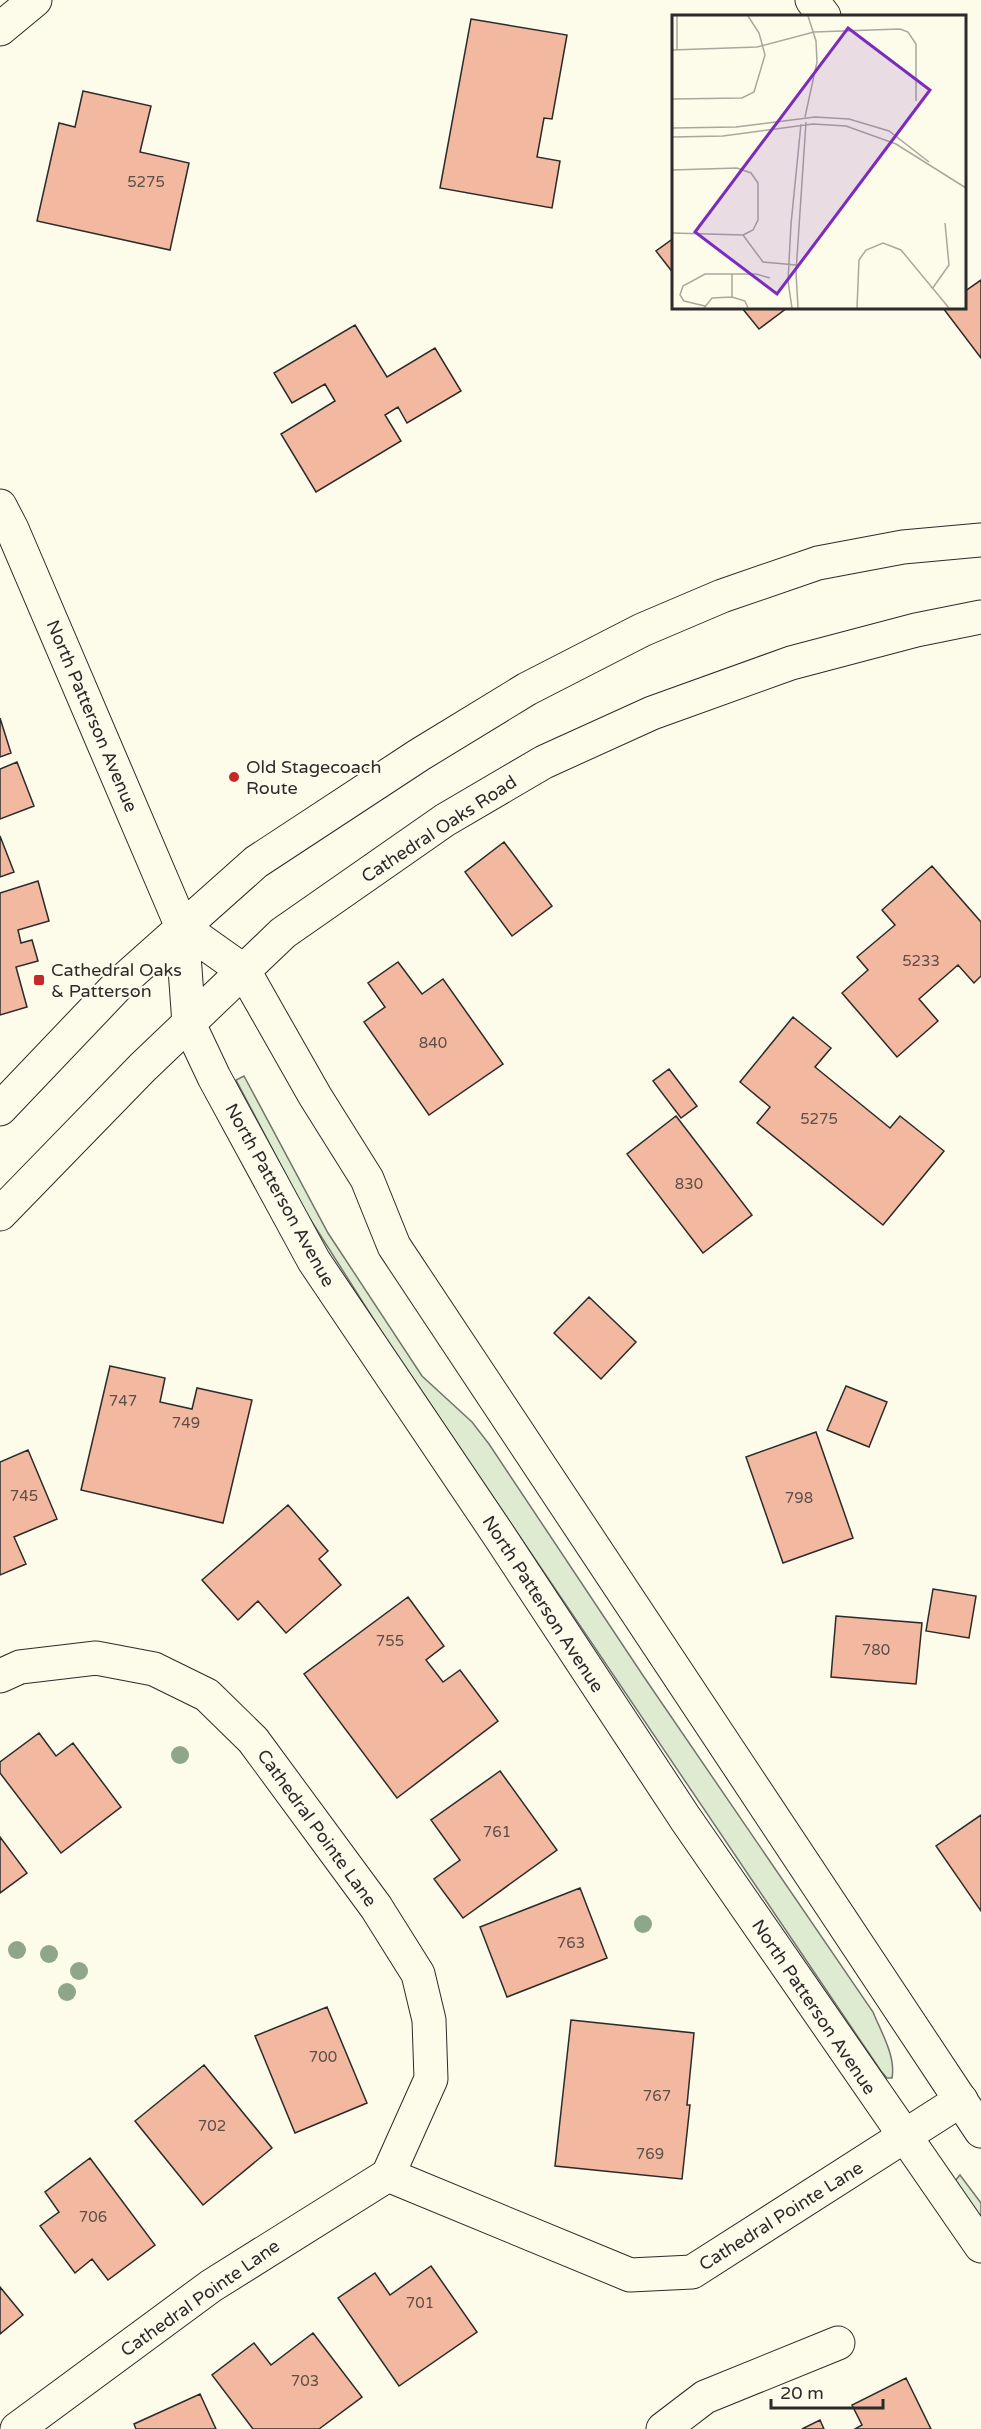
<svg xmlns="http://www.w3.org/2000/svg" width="981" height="2429" font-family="'Varela Round',sans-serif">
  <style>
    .green { fill: #deebd1; stroke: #74746e; stroke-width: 1.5 }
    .building { fill: #f2b8a0; stroke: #2b2b2b; stroke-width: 1.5 }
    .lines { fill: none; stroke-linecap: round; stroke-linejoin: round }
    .minor-casing { stroke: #2b2b2b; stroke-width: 35 }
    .major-casing { stroke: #2b2b2b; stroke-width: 35 }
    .minor { stroke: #fdfbea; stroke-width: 33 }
    .major { stroke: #fdfbea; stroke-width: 33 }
    .tree { fill: #8ea78a }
    .poi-dot { fill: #c62828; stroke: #fdfbea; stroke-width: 2 }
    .labels { text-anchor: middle; stroke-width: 4.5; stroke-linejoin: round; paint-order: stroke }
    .number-label { font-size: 15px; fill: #5d4e48 }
    .street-label { font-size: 18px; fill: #2b2b2b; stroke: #fdfbea }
    .poi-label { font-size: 18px; fill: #2b2b2b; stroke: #fdfbea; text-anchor: start }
    .inset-road { fill: none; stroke: #a9a89e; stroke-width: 1.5 }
    .view { fill: #7b2cbf; fill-opacity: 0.15; stroke: #7b2cbf; stroke-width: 3 }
    .inset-edge { fill: none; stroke: #2b2b2b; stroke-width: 3 }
  </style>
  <rect width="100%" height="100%" fill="#fdfbea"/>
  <!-- green -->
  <path class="green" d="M244,1076L328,1233L422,1376L472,1422L489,1444L644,1677L873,2012C881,2032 896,2056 892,2078H887L881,2071L383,1334L305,1211L236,1080Z
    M960,2175L981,2203V2219L955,2181Z"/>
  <!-- building -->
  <path class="building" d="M471,19L567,35L552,119L544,118L537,157L560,161L552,208L440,188Z
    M83,91L151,106L140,152L189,163L170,250L37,221L59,123L75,127Z
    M674,238V274L656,251Z
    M981,280V358L943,308H964V292Z
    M742,308H787L759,329Z
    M355,325L387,377L435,348L461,391L407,423L398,407L385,415L401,441L316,492L281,434L335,401L325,384L292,403L274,373Z
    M0,718L11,753L0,757Z
    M17,762L34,806L0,819V769Z
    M0,836L14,872L0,877Z
    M504,842L552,906L512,936L465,872Z
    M932,866L981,922V976L974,983L958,965L919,999L938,1021L897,1057L842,993L868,970L857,957L895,925L882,910Z
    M38,881L49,921L18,930L21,943L32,940L38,961L16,967L27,1007L0,1015V893Z
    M398,962L422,994L443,979L503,1064L429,1115L364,1022L385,1007L368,983Z
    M793,1017L831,1048L815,1067L890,1128L900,1116L944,1151L883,1225L757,1123L770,1107L740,1082Z
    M669,1069L697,1106L681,1118L653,1081Z
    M676,1116L752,1215L703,1253L627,1154Z
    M589,1297L636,1342L601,1379L554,1333Z
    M110,1366L165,1378L160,1402L192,1409L197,1388L252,1400L223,1523L81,1490Z
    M846,1386L887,1402L869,1447L827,1430Z
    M816,1432L853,1538L783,1563L746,1457Z
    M28,1450L57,1519L14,1537L26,1564L0,1575V1462Z
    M288,1505L328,1551L319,1559L341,1585L286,1633L258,1601L238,1620L202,1580Z
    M933,1589L976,1596L969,1638L926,1631Z
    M408,1597L444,1646L426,1660L443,1682L460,1670L498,1721L397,1798L304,1674Z
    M836,1616L922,1623L916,1684L831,1677Z
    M39,1733L56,1756L73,1743L121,1807L61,1853L0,1773V1762Z
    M500,1771L557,1850L463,1918L434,1879L460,1860L431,1820Z
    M981,1815V1911L936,1846Z
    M0,1837L27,1873L0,1893Z
    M580,1888L607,1958L507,1997L480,1927Z
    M327,2007L367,2103L295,2133L255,2036Z
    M571,2020L694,2033L687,2105H690L682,2179L555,2166Z
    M204,2065L272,2148L203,2205L135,2121Z
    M90,2158L155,2245L108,2280L92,2259L75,2273L40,2226L59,2212L45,2192Z
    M431,2266L477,2332L399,2386L338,2298L375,2273L390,2295Z
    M0,2287L23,2315L0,2334Z
    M313,2333L362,2397L319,2429H253L212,2375L254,2343L271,2365Z
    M906,2378L931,2429H855L862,2425L852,2405Z
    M200,2394L216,2429H136L134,2424Z
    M820,2420L824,2429H802Z"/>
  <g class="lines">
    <defs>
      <path id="minor" d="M812,0L824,16
        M0,29L35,0
        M0,506L12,529L182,927
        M0,1676L20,1667L96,1658L154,1669L207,1695L253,1740L376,1907L418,1974L429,2020L431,2079L388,2175
        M17,2429L211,2286L388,2175L630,2275L692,2272L961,2100
        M663,2429L705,2397L838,2343"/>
      <path id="major" d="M182,927L189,1024L214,1077L314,1261L498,1534L685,1818L981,2246
        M182,927L244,971L315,1096L367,1179L394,1246L981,2131
        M0,1109L118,985L256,862L419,755L527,689L642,630L722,596L818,563L903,547L981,540
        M0,1214L142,1068L283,933L445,820L544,762L652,713L791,663L916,630L981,617"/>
    </defs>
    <!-- minor casing -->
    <use href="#minor" class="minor-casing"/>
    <!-- major casing -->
    <use href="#major" class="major-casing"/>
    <!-- minor -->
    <use href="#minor" class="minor"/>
    <!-- major -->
    <use href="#major" class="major"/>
  </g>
  <!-- trees -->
  <g class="tree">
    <circle cx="180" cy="1755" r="9"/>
    <circle cx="643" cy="1924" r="9"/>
    <circle cx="17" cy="1950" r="9"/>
    <circle cx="49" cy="1954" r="9"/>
    <circle cx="79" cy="1971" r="9"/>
    <circle cx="67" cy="1992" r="9"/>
  </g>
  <!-- markers -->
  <g class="poi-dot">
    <circle cx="234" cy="777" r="6"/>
    <rect x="33" y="974" width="12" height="12" rx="3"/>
  </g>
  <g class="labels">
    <!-- number labels -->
    <g class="number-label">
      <text x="146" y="187">5275</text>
      <text x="921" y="966">5233</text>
      <text x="433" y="1048">840</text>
      <text x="819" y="1124">5275</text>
      <text x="689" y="1189">830</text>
      <text x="123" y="1406">747</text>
      <text x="186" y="1428">749</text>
      <text x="24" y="1501">745</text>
      <text x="799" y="1503">798</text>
      <text x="390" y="1646">755</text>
      <text x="876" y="1655">780</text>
      <text x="497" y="1837">761</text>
      <text x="571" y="1948">763</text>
      <text x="323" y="2062">700</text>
      <text x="657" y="2101">767</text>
      <text x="212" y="2131">702</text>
      <text x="650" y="2159">769</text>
      <text x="93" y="2222">706</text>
      <text x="420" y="2308">701</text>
      <text x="305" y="2386">703</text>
    </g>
    <!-- street labels -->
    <g class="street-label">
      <text transform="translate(92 716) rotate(67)" y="6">North Patterson Avenue</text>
      <text transform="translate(439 829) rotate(-33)" y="6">Cathedral Oaks Road</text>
      <text transform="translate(280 1195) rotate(61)" y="6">North Patterson Avenue</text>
      <text transform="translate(543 1604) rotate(57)" y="6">North Patterson Avenue</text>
      <text transform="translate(317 1828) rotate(54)" y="6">Cathedral Pointe Lane</text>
      <text transform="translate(814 2007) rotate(56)" y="6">North Patterson Avenue</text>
      <text transform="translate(781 2216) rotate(-32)" y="6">Cathedral Pointe Lane</text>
      <text transform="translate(200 2298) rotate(-35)" y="6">Cathedral Pointe Lane</text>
    </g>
    <!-- poi labels -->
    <g class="poi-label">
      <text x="246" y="773">Old Stagecoach<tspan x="246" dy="21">Route</tspan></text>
      <text x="51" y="976">Cathedral Oaks<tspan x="51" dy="21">&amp; Patterson</tspan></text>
    </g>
  </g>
  <!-- overview -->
  <g transform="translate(672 15)">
    <rect width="294" height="294" fill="#fdfbea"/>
    <path class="inset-road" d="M5,1V35M0,35L85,32L142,17L228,14L236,17L244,29V86M0,84L70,83L82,77L93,40L87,18L76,1M133,102L145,47L144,26L136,1M0,113L64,112L143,102L177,104L217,116L257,147M0,122L51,121L141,109L174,111L224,129L294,173M0,155L65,153L79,158L86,168V205L81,215L71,220M0,218L71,220L91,247L124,250M60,259V282M260,274L277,250L273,208M33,291L12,286L8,280L11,271L33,259H84L98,263M32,293L40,283L60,282L73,286L76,293M120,293L116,266L119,209L129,109M126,293L124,257L134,107M185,293L187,245L194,235L211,228L229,235L277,293"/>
    <path class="view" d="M176,13L258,75L105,279L23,217Z"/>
    <rect width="294" height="294" class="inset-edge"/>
  </g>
  <!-- scale -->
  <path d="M771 2399v9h112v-9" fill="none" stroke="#2b2b2b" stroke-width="3"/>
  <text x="780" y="2399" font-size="18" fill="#2b2b2b" stroke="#fdfbea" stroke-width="4.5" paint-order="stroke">20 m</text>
</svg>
